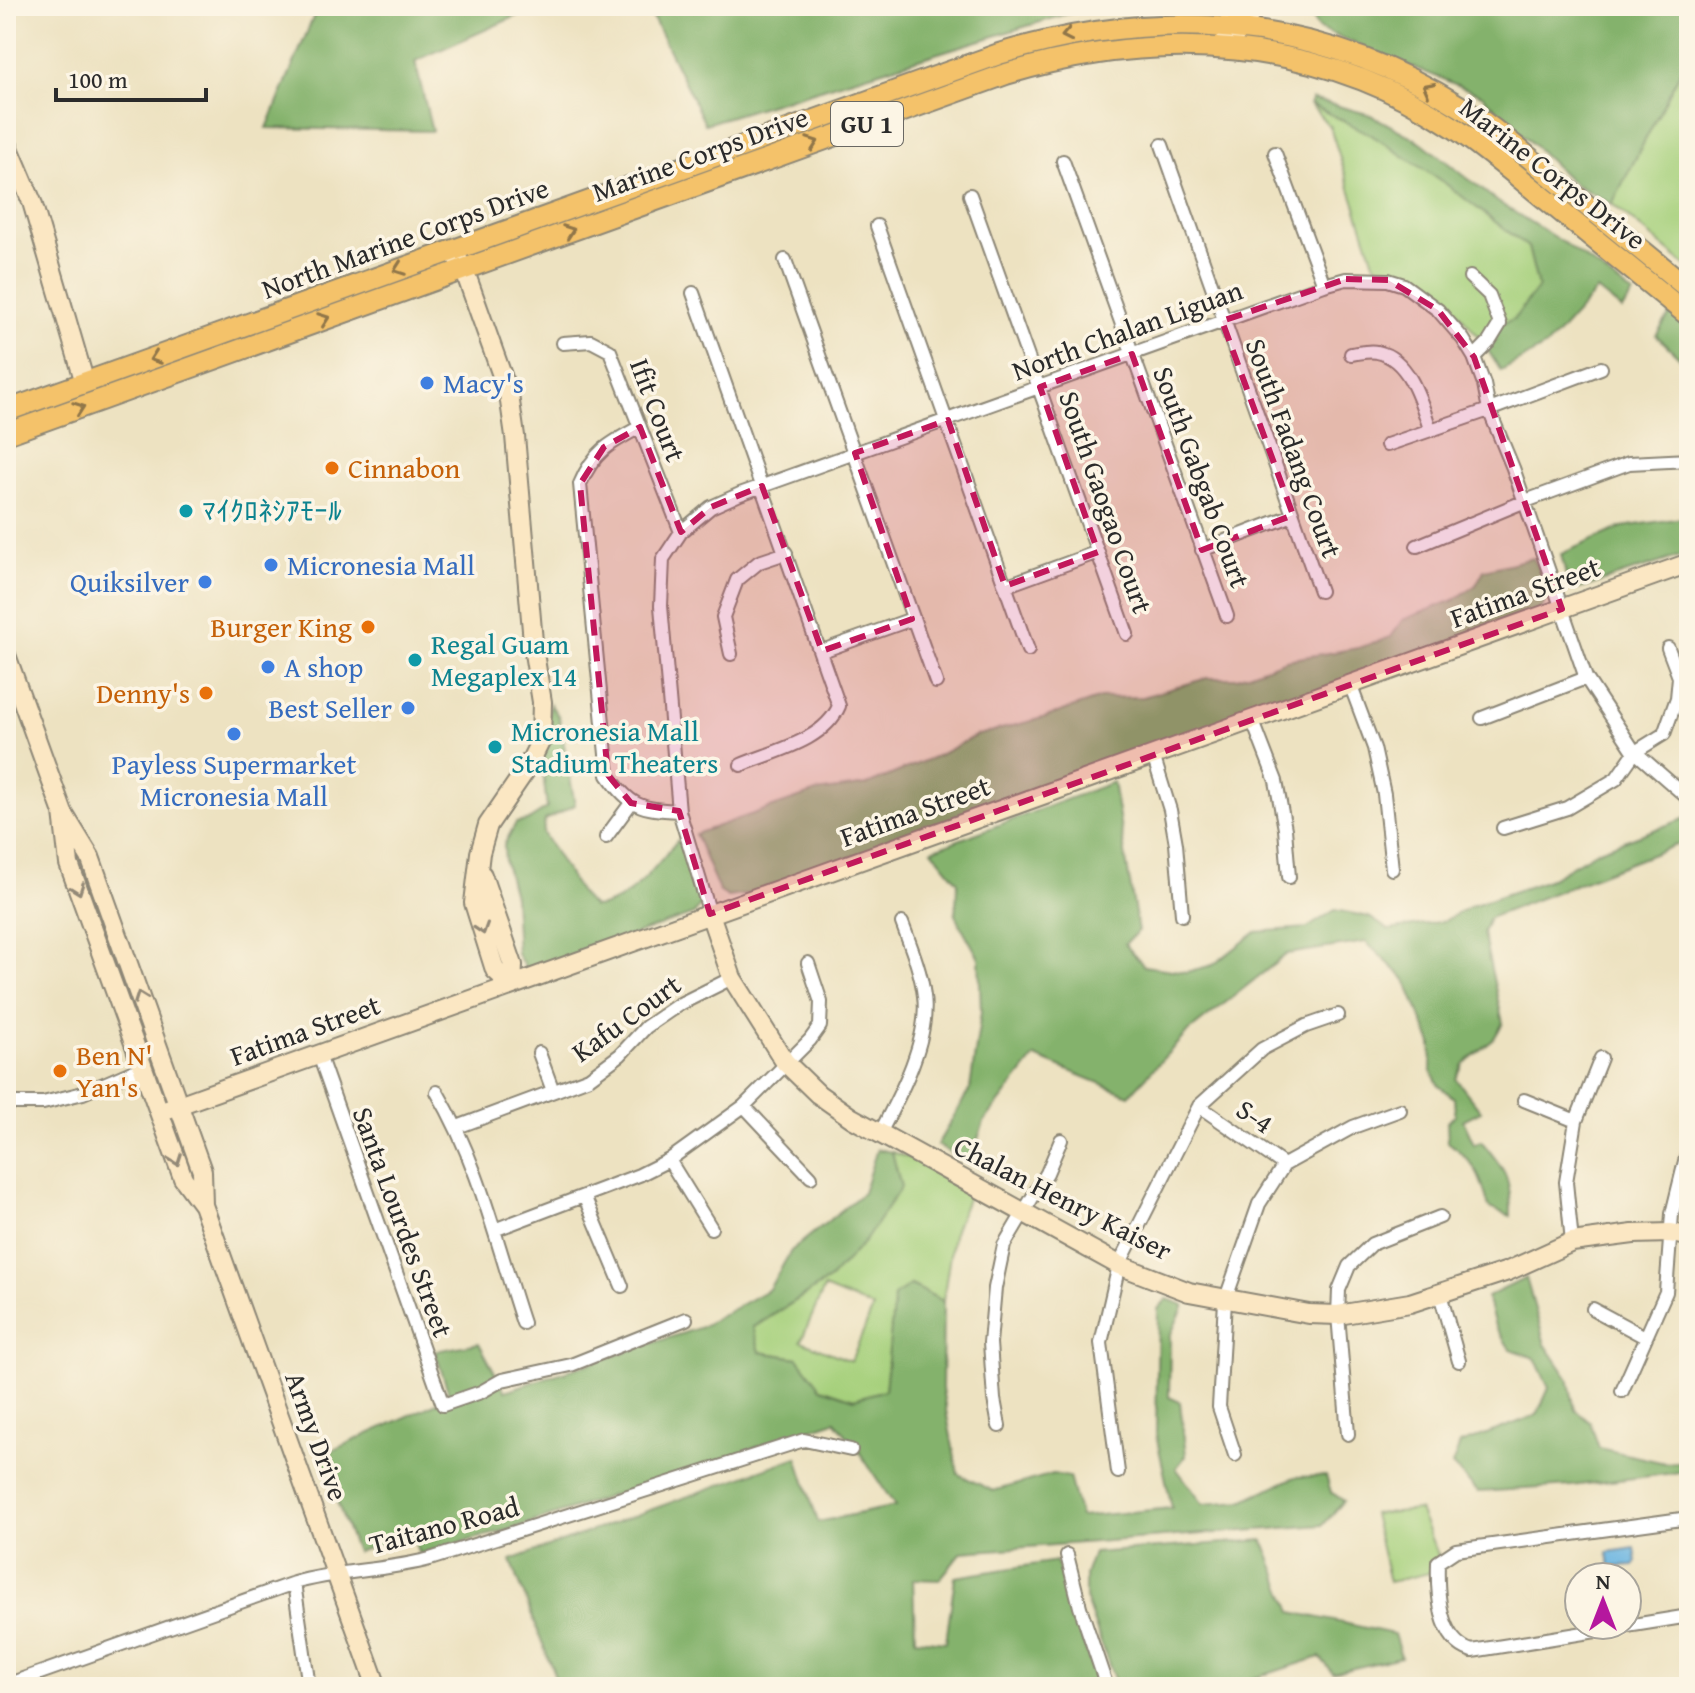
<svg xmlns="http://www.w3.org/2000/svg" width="1695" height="1693" font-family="'Gentium Book Plus',serif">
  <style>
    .green { fill: #a6d07c; stroke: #687e54; stroke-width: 2; fill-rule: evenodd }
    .forest { fill: #84b26c; stroke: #586e4c; stroke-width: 2 }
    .water { fill: #68b4e1; stroke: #4a7086; stroke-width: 2 }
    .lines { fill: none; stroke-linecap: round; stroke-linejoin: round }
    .street-casing { stroke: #8c8676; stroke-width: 16 }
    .secondary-casing { stroke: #8c8676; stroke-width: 22 }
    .primary-casing { stroke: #8c8676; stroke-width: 24 }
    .street { stroke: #fff; stroke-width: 12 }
    .secondary { stroke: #fbe7c3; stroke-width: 18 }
    .primary { stroke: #f4c26a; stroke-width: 20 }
    .oneway { stroke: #90764a }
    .oneway2 { stroke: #938977 }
    .marked { fill: #c2185b; fill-opacity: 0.2; stroke: #c2185b; stroke-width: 6; stroke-dasharray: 16 10; stroke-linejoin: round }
    .shop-dot { fill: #3f7fe0; stroke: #fcf5e5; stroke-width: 3 }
    .food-dot { fill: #e8710a; stroke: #fcf5e5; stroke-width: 3 }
    .culture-dot { fill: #0f9aa8; stroke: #fcf5e5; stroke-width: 3 }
    .labels { text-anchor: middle; stroke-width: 7; stroke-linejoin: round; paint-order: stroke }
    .shield { fill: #fcf5e5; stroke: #6a6863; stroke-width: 2 }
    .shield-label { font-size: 26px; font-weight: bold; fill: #2b2b2b }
    .street-label { font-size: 28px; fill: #2b2b2b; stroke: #fcf5e5 }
    .shop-label { font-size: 28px; fill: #366cbe; stroke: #fcf5e5; text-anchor: start }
    .food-label { font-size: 28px; fill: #c56008; stroke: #fcf5e5; text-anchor: start }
    .culture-label { font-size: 28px; fill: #0d838f; stroke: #fcf5e5; text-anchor: start }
  </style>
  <rect width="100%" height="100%" fill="#fcf5e5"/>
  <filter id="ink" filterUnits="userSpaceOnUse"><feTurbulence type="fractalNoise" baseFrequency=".0125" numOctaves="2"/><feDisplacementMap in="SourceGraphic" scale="16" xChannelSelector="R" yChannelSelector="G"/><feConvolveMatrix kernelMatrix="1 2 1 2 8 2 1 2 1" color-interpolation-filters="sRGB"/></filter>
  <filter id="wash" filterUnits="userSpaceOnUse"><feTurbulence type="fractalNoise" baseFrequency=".006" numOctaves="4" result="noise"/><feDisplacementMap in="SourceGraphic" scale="32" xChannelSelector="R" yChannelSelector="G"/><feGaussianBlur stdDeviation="1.8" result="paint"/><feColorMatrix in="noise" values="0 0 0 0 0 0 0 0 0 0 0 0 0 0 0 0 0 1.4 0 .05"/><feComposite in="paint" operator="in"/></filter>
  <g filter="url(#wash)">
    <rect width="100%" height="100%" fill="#ede2c1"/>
    <!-- green -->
    <path class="green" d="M1689,55V268L1612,204Z
      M1310,104L1370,134L1446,184L1528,247L1538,287L1514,319L1485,346C1452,303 1438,280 1382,272L1374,262L1330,127Z
      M892,1152L919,1161L968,1196L953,1235L943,1301L911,1285L889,1357L885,1390L854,1399L821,1388L798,1358L760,1352L753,1328L830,1279L901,1187ZM824,1288L873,1308L851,1361L801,1341Z
      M1419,1510L1438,1555L1434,1572L1389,1582L1373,1514Z"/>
    <!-- forest -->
    <path class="forest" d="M318,6H539L415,61L432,131L267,128Z
      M647,6H1093L705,124Z
      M1303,6H1689V55L1612,204L1574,184L1482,95L1319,29Z
      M1312,99L1371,115L1421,142L1498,202L1567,245L1633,294L1622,310L1597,290L1548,345L1501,371L1485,346L1500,324L1514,319L1538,287L1528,247L1446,184L1370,134L1310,104Z
      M1670,314L1689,329V372L1680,358L1656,335Z
      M1682,518L1689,519V553L1579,589L1566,576L1561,554L1622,527Z
      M1533,558C1543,576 1554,592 1540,611L745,895L728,897L719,891L695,834L816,792L867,785L941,754L975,736L1046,717L1100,698L1143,697L1207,678H1237L1286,660L1358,648L1391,637L1402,620L1454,600L1476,585L1484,570Z
      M550,704L559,717L575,805L545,820L543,833L580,893L593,907C630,905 655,866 678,840L702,903L694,914L527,971L517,954L514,896L505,862L504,845L516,823L527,821L547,808L542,764Z
      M1113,782L1138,931L1125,944L1144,966L1186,972L1213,965L1256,932L1307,928L1335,910L1369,917L1389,930L1444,921L1471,906L1548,880L1599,850L1689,817V840L1489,918L1483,933L1503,1023L1493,1040L1463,1064L1456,1079L1481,1111L1463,1120L1474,1144L1481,1141C1506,1170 1511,1178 1511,1216L1489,1208C1481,1176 1475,1162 1448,1142L1447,1122L1455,1115L1454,1098L1439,1086L1431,1070L1432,1044L1406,980L1366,942L1287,954L1186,1034L1129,1095L1035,1057L984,1122L969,1164L937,1145L970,1089L981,1012L979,958L955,915L958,882L932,850Z
      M877,1149L892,1152L901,1187L865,1241L830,1279L753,1327L760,1352L798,1358L821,1388L854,1399L885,1390L894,1296L911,1285L943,1301L942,1389L958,1474L993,1491L1053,1474L1069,1477L1080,1517L1172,1508L1156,1435L1158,1309L1167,1299L1184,1305L1170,1336L1169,1397L1180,1402L1186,1456L1176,1468L1203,1504L1242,1501L1295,1477L1326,1476L1331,1492L1344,1501L1323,1525L962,1552L939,1580L913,1579L915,1639L946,1642L955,1577L1056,1561L1098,1687H559L511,1560L797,1457L818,1522L895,1506L856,1447L835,1421L515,1528L419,1554L412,1535L356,1552L320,1456L450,1397L435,1351L479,1343L505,1391L699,1328L769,1289L791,1251L863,1193Z
      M1526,1278L1545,1344L1568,1378L1575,1410L1590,1422L1599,1448L1665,1463L1689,1461V1471L1571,1486L1478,1492L1452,1465L1460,1444L1537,1415L1549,1388L1535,1358L1510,1349L1495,1326L1487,1297Z
      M1263,1540L1292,1612L1394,1634L1401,1657L1333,1673L1320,1657L1239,1683L1240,1687H1117L1085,1598V1575L1093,1553Z"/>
    <!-- water -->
    <path class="water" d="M1635,1548L1637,1562L1634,1566L1610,1567L1608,1552Z"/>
  </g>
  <g filter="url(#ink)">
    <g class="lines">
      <defs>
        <path id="street" d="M1162,145L1320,591
          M1275,153L1324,285
          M1063,161L1227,616
          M970,195L1127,634
          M877,226L1028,650
          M785,260L936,682
          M1470,277L1489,295L1500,324L1489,342L1474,357
          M693,293L839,706C824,741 774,751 741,765
          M563,343L591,341L610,351L681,532
          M1351,354C1359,353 1369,350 1377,352C1409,358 1421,401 1430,429
          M640,427C610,443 594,451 580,484L608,775C631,807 640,809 679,811
          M1387,445L1489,410L1601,368
          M1417,546L1523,502L1629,463L1689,460
          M1202,550L1293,515
          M1005,586L1098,552
          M822,651L912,619
          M731,654L723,617L737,580L759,562L786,553
          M1350,684L1374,748L1384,794L1392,869
          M1482,718L1586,678
          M1252,719L1276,781L1285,829L1289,877
          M1153,755L1170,810L1176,844L1182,915
          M1503,828L1567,808L1616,779L1635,752L1664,734L1677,698L1679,677L1668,648
          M606,837L631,803
          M710,914L679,811L661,606L663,559L681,532L711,507L740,494L1324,285L1346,279L1388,280L1404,285L1438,310L1463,339L1474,357L1484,384L1489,410L1513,468L1586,678L1634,751L1689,799
          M539,1053L553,1091
          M319,1055L443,1405L481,1392L502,1380L571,1365L686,1319
          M437,1092C479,1163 497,1245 523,1323
          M1524,1100L1576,1121
          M6,1103H43L83,1093L143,1067
          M744,1106L811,1177
          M1199,1106L1284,1165
          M457,1127L589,1078L620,1055L646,1027L678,1005L732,978
          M880,1133C900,1095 930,1039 924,996C921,971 911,947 902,923
          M669,1160L711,1228
          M585,1198L622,1286
          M494,1230L639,1175L669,1160L744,1106L810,1040L820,1026L821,1002L808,963
          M1572,1242L1566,1182L1576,1121L1601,1058
          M1440,1294L1459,1361
          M1593,1309L1645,1337
          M1622,1391L1666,1292L1672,1214L1689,1145
          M999,1426L994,1399L990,1343L995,1288L1004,1245L1047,1173L1061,1140
          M1348,1434L1338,1315L1339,1290L1349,1266L1372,1244L1440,1217
          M1235,1455L1219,1407L1225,1301L1259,1204L1284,1165L1353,1127L1400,1110
          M1118,1472L1101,1343L1119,1265L1199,1106L1262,1049L1306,1026L1338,1015
          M1689,1518L1456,1550L1438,1562C1437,1591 1438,1641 1472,1651L1689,1616
          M1067,1555L1080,1607L1107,1687
          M294,1583L309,1687
          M6,1685L294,1583C339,1570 385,1571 430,1559L804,1440L851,1450"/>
        <path id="secondary" d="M1226,41L1227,26L1235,6
          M1226,48L1256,6
          M6,141L32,202L85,383
          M452,250L464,269L509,395L515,436L534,653L542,702L541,740L527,768L488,825L480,853L474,903L495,970L512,985
          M6,655L63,813L90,857L202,1171L203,1205
          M63,813L69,864L183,1178L203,1205L377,1687
          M482,875L513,965L512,985
          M710,914L732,978L785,1062L818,1094L852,1118L1119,1265L1189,1292L1309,1314L1338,1315L1410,1303L1508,1271L1572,1242L1633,1234L1670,1233L1689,1236
          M159,1112L1689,563"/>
        <path id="primary" d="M6,411L999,54C1160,5 1317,17 1461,107C1495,128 1526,155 1557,181C1601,217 1645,253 1689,289
          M6,434L1006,74C1159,28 1317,37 1453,127C1486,149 1517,176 1548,201C1595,239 1642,278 1689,316"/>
      </defs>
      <!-- street casing -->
      <use href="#street" class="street-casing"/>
      <!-- secondary casing -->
      <use href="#secondary" class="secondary-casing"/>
      <!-- primary casing -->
      <use href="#primary" class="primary-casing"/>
      <!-- street -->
      <use href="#street" class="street"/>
      <!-- secondary -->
      <use href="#secondary" class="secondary"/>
      <!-- primary -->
      <use href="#primary" class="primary"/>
    </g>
    <!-- one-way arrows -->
    <defs><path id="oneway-chevron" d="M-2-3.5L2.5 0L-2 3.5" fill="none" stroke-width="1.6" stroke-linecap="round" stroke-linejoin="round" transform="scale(2)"/></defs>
    <g class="oneway">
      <use href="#oneway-chevron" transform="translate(1067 35) rotate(169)"/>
      <use href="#oneway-chevron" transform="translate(1428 88) rotate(-152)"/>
      <use href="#oneway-chevron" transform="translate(813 143) rotate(-20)"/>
      <use href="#oneway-chevron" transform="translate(569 231) rotate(-20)"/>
      <use href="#oneway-chevron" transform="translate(399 269) rotate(160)"/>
      <use href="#oneway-chevron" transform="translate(324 319) rotate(-20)"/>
      <use href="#oneway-chevron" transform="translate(155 358) rotate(160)"/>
      <use href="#oneway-chevron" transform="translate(79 408) rotate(-20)"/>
    </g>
    <g class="oneway2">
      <use href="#oneway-chevron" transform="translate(78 889) rotate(70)"/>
      <use href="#oneway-chevron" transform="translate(482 929) rotate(72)"/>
      <use href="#oneway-chevron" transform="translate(140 997) rotate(-110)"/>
      <use href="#oneway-chevron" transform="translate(176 1160) rotate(70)"/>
    </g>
  </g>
  <!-- marked area -->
  <path class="marked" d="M1346,279L1388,280L1438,310L1474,357L1562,609L710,914L679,811L631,803L608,775L580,484L604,447L640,427L681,532L711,507L762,486L822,651L912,619L855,453L948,420L1005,586L1098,552L1040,387L1132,354L1202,550L1293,515L1222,321Z"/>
  <!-- markers -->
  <g class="shop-dot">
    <circle cx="427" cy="383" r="8"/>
    <circle cx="271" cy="565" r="8"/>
    <circle cx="205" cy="582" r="8"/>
    <circle cx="268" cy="667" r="8"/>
    <circle cx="408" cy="708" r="8"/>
    <circle cx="234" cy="734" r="8"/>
  </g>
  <g class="food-dot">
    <circle cx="332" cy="468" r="8"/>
    <circle cx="368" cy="627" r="8"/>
    <circle cx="206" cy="693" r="8"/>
    <circle cx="60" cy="1071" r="8"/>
  </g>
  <g class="culture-dot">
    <circle cx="186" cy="511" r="8"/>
    <circle cx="415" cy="660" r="8"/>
    <circle cx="495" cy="747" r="8"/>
  </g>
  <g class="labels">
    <!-- shield labels -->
    <rect class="shield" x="831" y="102" width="72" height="44" rx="6"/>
    <g class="shield-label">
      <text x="867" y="133">GU 1</text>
    </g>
    <!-- street labels -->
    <g class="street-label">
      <text transform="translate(700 154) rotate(-20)" y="10">Marine Corps Drive</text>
      <text transform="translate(1553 173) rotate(38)" y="10">Marine Corps Drive</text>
      <text transform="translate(405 238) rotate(-20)" y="10">North Marine Corps Drive</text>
      <text transform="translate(1127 330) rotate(-20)" y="10">North Chalan Liguan</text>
      <text transform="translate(658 410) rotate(69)" y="10">Ifit Court</text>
      <text transform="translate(1294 448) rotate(70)" y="10">South Fadang Court</text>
      <text transform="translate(1202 477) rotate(70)" y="10">South Gabgab Court</text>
      <text transform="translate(1106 502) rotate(71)" y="10">South Gaogao Court</text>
      <text transform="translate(1525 592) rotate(-20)" y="10">Fatima Street</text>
      <text transform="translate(915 811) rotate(-20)" y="10">Fatima Street</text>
      <text transform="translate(626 1018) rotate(-36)" y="10">Kafu Court</text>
      <text transform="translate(305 1030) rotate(-20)" y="10">Fatima Street</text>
      <text transform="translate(1255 1116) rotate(34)" y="10">S-4</text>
      <text transform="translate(1063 1198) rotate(27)" y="10">Chalan Henry Kaiser</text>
      <text transform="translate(403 1222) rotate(70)" y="10">Santa Lourdes Street</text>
      <text transform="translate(317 1436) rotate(70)" y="10">Army Drive</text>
      <text transform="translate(444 1525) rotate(-15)" y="10">Taitano Road</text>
    </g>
    <!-- shop labels -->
    <g class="shop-label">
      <text x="443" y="393">Macy's</text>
      <text x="287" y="575">Micronesia Mall</text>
      <text x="189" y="592" text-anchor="end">Quiksilver</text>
      <text x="284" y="677">A shop</text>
      <text x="392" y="718" text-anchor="end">Best Seller</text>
      <text x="234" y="774" text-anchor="middle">Payless Supermarket<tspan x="234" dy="32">Micronesia Mall</tspan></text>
    </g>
    <!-- food labels -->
    <g class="food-label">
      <text x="348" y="478">Cinnabon</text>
      <text x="352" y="637" text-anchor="end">Burger King</text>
      <text x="190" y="703" text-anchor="end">Denny's</text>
      <text x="76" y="1065">Ben N'<tspan x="76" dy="32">Yan's</tspan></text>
    </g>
    <!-- culture labels -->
    <g class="culture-label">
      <text x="202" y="521">ﾏｲｸﾛﾈｼｱﾓｰﾙ</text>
      <text x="431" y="654">Regal Guam<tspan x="431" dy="32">Megaplex 14</tspan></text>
      <text x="511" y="741">Micronesia Mall<tspan x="511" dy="32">Stadium Theaters</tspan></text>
    </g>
  </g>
  <!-- margin -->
  <rect width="1695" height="1693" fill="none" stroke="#fcf5e5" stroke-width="32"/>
  <!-- north arrow -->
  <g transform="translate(1603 1601)"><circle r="38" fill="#fcf5e5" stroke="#a8a49b" stroke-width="2"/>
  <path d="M0-6L14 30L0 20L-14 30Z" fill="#b5179e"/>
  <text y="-12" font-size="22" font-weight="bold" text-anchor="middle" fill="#2b2b2b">N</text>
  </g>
  <!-- scale -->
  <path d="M56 88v12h150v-12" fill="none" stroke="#2b2b2b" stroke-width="4"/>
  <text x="68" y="88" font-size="24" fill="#2b2b2b" stroke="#fcf5e5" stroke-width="6" paint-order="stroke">100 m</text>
</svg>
